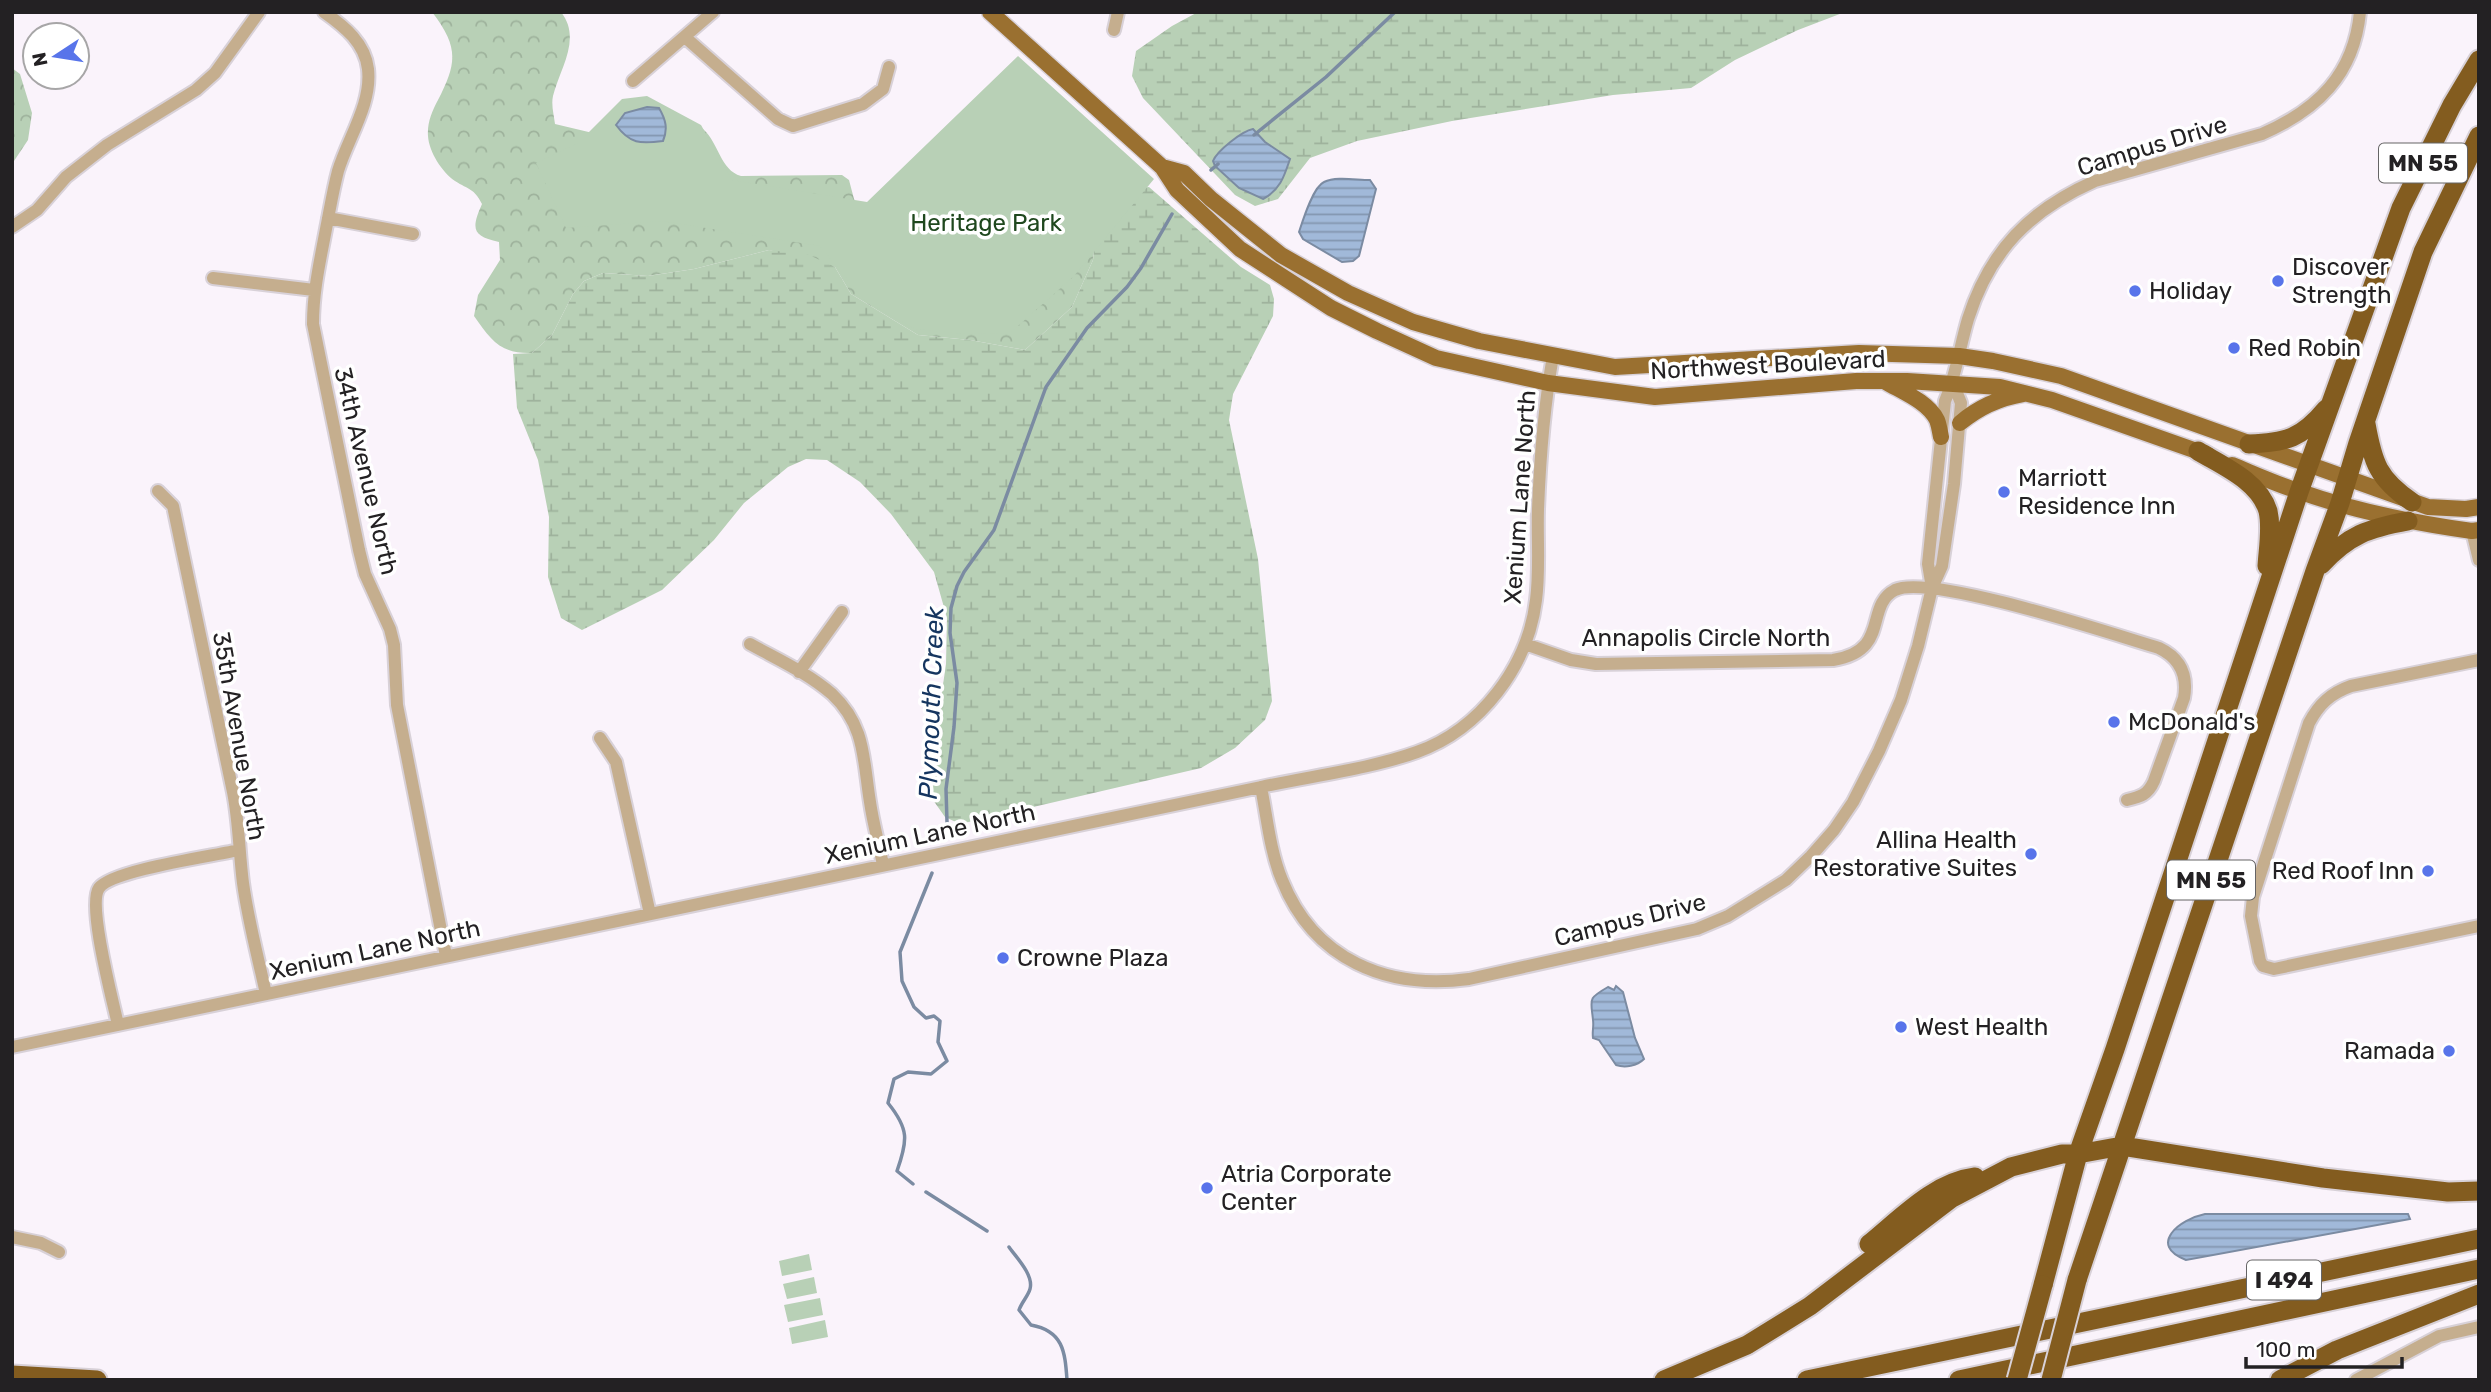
<svg xmlns="http://www.w3.org/2000/svg" width="2491" height="1392" font-family="Rubik,sans-serif">
  <style>
    .forest { fill: url(#forest-crowns) }
    .wetland { fill: url(#wetland-marsh) }
    .park { fill: #b8d0b6 }
    .water { fill: url(#water-rules); stroke: #7b8ba2; stroke-width: 2 }
    .lines { fill: none; stroke-linecap: round; stroke-linejoin: round }
    .stream { stroke: #7b8ba2; stroke-width: 3.5 }
    .minor-casing { stroke: #d8d1d8; stroke-width: 16 }
    .major-casing { stroke: #d8d1d8; stroke-width: 19 }
    .highway-casing { stroke: #d8d1d8; stroke-width: 23 }
    .minor { stroke: #c5ae8e; stroke-width: 12 }
    .major { stroke: #9a7030; stroke-width: 16 }
    .highway { stroke: #835c1f; stroke-width: 19 }
    .highway-bridge-casing { stroke: #d8d1d8; stroke-width: 23; stroke-linecap: butt }
    .highway-bridge { stroke: #835c1f; stroke-width: 19 }
    .poi-dot { fill: #5874ea; stroke: #fff; stroke-width: 2.5 }
    .labels { text-anchor: middle; stroke-width: 7; stroke-linejoin: round; paint-order: stroke }
    .shield { fill: #fff; stroke: #656465; stroke-width: 2 }
    .shield-label { font-size: 23px; font-weight: bold; fill: #232123 }
    .street-label { font-size: 24px; fill: #232123; stroke: #fff }
    .park-label { font-size: 24px; fill: #1f481e; stroke: #fff }
    .poi-label { font-size: 24px; fill: #232123; stroke: #fff; text-anchor: start }
    .water-label { font-size: 26px; font-style: italic; fill: #15355f; stroke: #fff }
  </style>
  <defs>
    <pattern id="forest-crowns" width="20" height="18" patternUnits="userSpaceOnUse" patternTransform="scale(1.75)"><rect width="20" height="18" fill="#b8d0b6"/><path d="M2 6a3 3 0 1 1 6 0M12 15a3 3 0 1 1 6 0" fill="none" stroke="#9eb29c"/></pattern>
    <pattern id="wetland-marsh" width="20" height="14" patternUnits="userSpaceOnUse" patternTransform="scale(1.75)"><rect width="20" height="14" fill="#b8d0b6"/><path d="M1 5h8M5 5V1M11 12h8M15 12V8" fill="none" stroke="#9eb29c"/></pattern>
    <pattern id="water-rules" width="6" height="5" patternUnits="userSpaceOnUse" patternTransform="scale(1.75)"><rect width="6" height="5" fill="#a1b9d9"/><path d="M0 2.5h6" fill="none" stroke="#8396b0"/></pattern>
  </defs>
  <rect width="100%" height="100%" fill="#faf3fb"/>
  <!-- forest -->
  <path class="forest" d="M432,12H561C582,39 560,68 553,96C551,105 554,115 555,124L597,134L703,129C719,143 720,170 741,176L842,175L849,180L854,199L860,209L1097,229L1093,260L1072,307L1025,350L970,340L918,335L851,294L835,267L769,250L694,269L648,276L603,273L584,281L573,294L552,335L532,353C500,354 491,340 474,316L478,295L500,260L499,242C472,236 471,229 482,204C474,188 469,190 455,181C442,172 429,152 428,136C427,123 432,111 438,100C457,63 459,47 432,12Z
    M12,68L20,74L32,113L28,140L12,164Z"/>
  <!-- wetland -->
  <path class="wetland" d="M1198,12H1845L1798,30L1735,60L1691,88L1613,95L1452,121L1357,141L1310,158L1278,199L1255,206L1235,195L1143,98L1132,76L1136,51L1172,26Z
    M1149,187L1241,267L1270,285L1274,299L1273,316L1233,394L1229,420L1258,559L1272,701L1265,720L1235,748L1201,768L960,824L945,817L933,800L932,761L946,664L947,618L934,572L891,514L860,482L827,460L806,459L788,467L744,503L714,540L662,590L582,630L561,618L548,577L549,517L538,460L517,408L513,354L532,353L552,335L573,294L584,281L603,273L648,276L694,269L769,250L809,255L835,267L851,294L918,335L970,340L1025,350L1072,307L1093,260L1097,229L1131,189Z"/>
  <!-- park -->
  <path class="park" d="M1018,56L1154,179L1074,276L1010,333L966,334L915,329L865,301L820,246L662,221L566,228L536,163L578,143L622,99L647,96L701,125L732,180L867,202Z
    M809,1254L812,1270L782,1276L779,1261Z
    M814,1277L817,1293L787,1299L783,1284Z
    M820,1298L823,1315L788,1322L784,1305Z
    M825,1320L828,1337L792,1344L789,1328Z"/>
  <!-- water -->
  <path class="water" d="M647,107L659,108C666,120 668,129 663,141C640,144 630,144 616,125L625,113Z
    M1253,129L1265,142L1290,159C1284,177 1280,190 1263,199L1239,188L1215,166L1213,161C1217,151 1242,131 1253,129Z
    M1370,180L1376,189L1359,256L1353,261L1342,262L1303,239L1299,232C1303,220 1313,187 1324,182C1336,176 1356,180 1370,180Z
    M1616,986L1623,992L1635,1038L1644,1059C1637,1066 1625,1068 1616,1065L1599,1040L1593,1038C1592,1031 1594,1027 1593,1020C1591,999 1587,999 1608,987L1614,990Z
    M2205,1214H2408L2410,1219L2186,1260C2147,1245 2180,1219 2205,1214Z"/>
  <g class="lines">
    <!-- stream -->
    <path class="stream" d="M1254,135L1326,77L1395,12
      M1211,170L1218,164
      M944,836L947,822L946,789L954,727L957,683L950,633L951,608L957,586L964,572L994,530L1046,387L1087,328L1127,287L1141,268L1172,214
      M913,1184L897,1171C908,1140 909,1129 888,1103L894,1079L908,1072L931,1074L947,1061L938,1042L940,1021L934,1016L926,1018L914,1007L902,981L900,952L932,873
      M926,1192L987,1231
      M1009,1247C1016,1257 1034,1275 1030,1289C1028,1296 1022,1302 1019,1310L1031,1325C1063,1331 1065,1351 1067,1380"/>
    <defs>
      <path id="minor" d="M324,12C345,27 365,43 368,69C372,104 348,138 338,171C333,190 330,209 326,229C320,261 313,291 313,324L359,550L365,574L390,629L394,645L397,705L446,956
        M1114,30L1118,12
        M686,38L778,119L793,126L863,104L883,89L889,67
        M633,81L713,12
        M328,218L413,234
        M12,227L37,210L66,177L107,145L196,90L215,73L259,12
        M213,278L314,290
        M158,491L173,506L233,792C239,822 239,852 243,883C248,920 258,957 266,994
        M2472,531L2479,560
        M1932,588L1928,564L1945,401C1956,375 1960,346 1968,319C1990,250 2030,210 2095,181L2262,134C2317,110 2354,75 2360,12
        M750,644C777,659 808,673 832,694C866,726 863,760 870,802C873,823 879,844 883,865
        M1525,644L1571,660L1596,664L1833,660C1891,651 1864,606 1895,590C1930,573 2115,635 2159,648C2180,658 2188,675 2184,698L2154,781C2148,795 2140,797 2127,800
        M2479,660L2351,686C2331,693 2319,704 2309,723L2253,897L2251,916L2260,961L2263,966L2274,969L2479,926
        M799,672L842,612
        M600,738L616,762L650,914
        M1261,787C1267,817 1270,851 1282,880C1314,960 1387,990 1469,979L1697,929L1728,916L1786,880L1811,856L1834,830L1853,802L1879,751L1901,700L1918,646L1932,588L1942,566L1954,484L1961,403L1953,383
        M118,1025C113,1001 87,905 99,888C112,870 213,856 239,850
        M12,1047L1261,787C1311,776 1370,769 1417,752C1481,729 1528,666 1536,600C1540,570 1537,540 1538,509C1540,458 1544,406 1553,356
        M12,1237L41,1243L59,1252
        M2356,1380L2439,1336L2479,1327"/>
      <path id="major" d="M990,12L1162,167L1177,190L1240,249L1331,308L1377,331L1436,358L1548,383L1655,397L1856,381H1907L2000,387L2052,400L2208,455
        M1162,167L1184,173L1211,199L1281,255L1348,293L1413,322L1479,341L1615,367L1859,353L1959,356L1993,361L2061,376L2428,507L2466,509L2479,507
        M1886,382C1903,392 1928,402 1937,420C1939,425 1940,432 1941,437
        M1960,423C1979,407 1999,398 2023,394
        M2232,465C2254,474 2276,484 2298,491C2354,511 2414,523 2472,531L2479,530"/>
      <path id="highway" d="M2366,424C2373,463 2378,479 2412,502
        M2249,444C2286,443 2302,438 2326,409
        M2198,451C2223,466 2259,481 2268,511C2272,528 2268,549 2267,566
        M2321,565C2348,535 2369,528 2408,521
        M1869,1244C1900,1219 1934,1182 1975,1177
        M2077,1280L2315,571L2340,503L2358,443L2423,252L2479,136
        M2043,1285L2078,1154L2115,1049L2299,492L2401,208L2452,105L2479,60
        M12,1375L97,1380
        M1664,1380L1747,1345L1810,1306L1952,1198L2011,1167L2062,1154H2078L2122,1146L2323,1178L2448,1192L2479,1191
        M1807,1380L2479,1239
        M1959,1380L2479,1269
        M2280,1380L2337,1350L2479,1294"/>
    </defs>
    <!-- minor casing -->
    <use href="#minor" class="minor-casing"/>
    <!-- major casing -->
    <use href="#major" class="major-casing"/>
    <!-- highway casing -->
    <use href="#highway" class="highway-casing"/>
    <!-- minor -->
    <use href="#minor" class="minor"/>
    <!-- major -->
    <use href="#major" class="major"/>
    <!-- highway -->
    <use href="#highway" class="highway"/>
    <defs>
      <path id="highway-bridge" d="M2017,1380L2043,1285
        M2051,1380L2077,1280"/>
    </defs>
    <!-- highway-bridge casing -->
    <use href="#highway-bridge" class="highway-bridge-casing"/>
    <!-- highway-bridge -->
    <use href="#highway-bridge" class="highway-bridge"/>
  </g>
  <!-- markers -->
  <g class="poi-dot">
    <circle cx="2278" cy="281" r="7"/>
    <circle cx="2135" cy="291" r="7"/>
    <circle cx="2234" cy="348" r="7"/>
    <circle cx="2004" cy="492" r="7"/>
    <circle cx="2114" cy="722" r="7"/>
    <circle cx="2031" cy="854" r="7"/>
    <circle cx="2428" cy="871" r="7"/>
    <circle cx="1003" cy="958" r="7"/>
    <circle cx="1901" cy="1027" r="7"/>
    <circle cx="2449" cy="1051" r="7"/>
    <circle cx="1207" cy="1188" r="7"/>
  </g>
  <g class="labels">
    <!-- shield labels -->
    <g class="shield">
      <rect x="2379" y="143.5" width="88" height="39" rx="5"/>
      <rect x="2167" y="860.5" width="88" height="39" rx="5"/>
      <rect x="2247" y="1260.5" width="74" height="39" rx="5"/>
    </g>
    <g class="shield-label">
      <text x="2423" y="171">MN 55</text>
      <text x="2211" y="888">MN 55</text>
      <text x="2284" y="1288">I 494</text>
    </g>
    <!-- street labels -->
    <g class="street-label">
      <text transform="translate(2152 146) rotate(-17)" y="8">Campus Drive</text>
      <text transform="translate(1768 365) rotate(-3)" y="8">Northwest Boulevard</text>
      <text transform="translate(366 471) rotate(77)" y="8">34th Avenue North</text>
      <text transform="translate(1520 497) rotate(-86)" y="8">Xenium Lane North</text>
      <text x="1706" y="646">Annapolis Circle North</text>
      <text transform="translate(239 736) rotate(80)" y="8">35th Avenue North</text>
      <text transform="translate(930 834) rotate(-12)" y="8">Xenium Lane North</text>
      <text transform="translate(1630 920) rotate(-14)" y="8">Campus Drive</text>
      <text transform="translate(375 950) rotate(-12)" y="8">Xenium Lane North</text>
    </g>
    <!-- park labels -->
    <g class="park-label">
      <text x="986" y="231">Heritage Park</text>
    </g>
    <!-- poi labels -->
    <g class="poi-label">
      <text x="2292" y="275">Discover<tspan x="2292" dy="28">Strength</tspan></text>
      <text x="2149" y="299">Holiday</text>
      <text x="2248" y="356">Red Robin</text>
      <text x="2018" y="486">Marriott<tspan x="2018" dy="28">Residence Inn</tspan></text>
      <text x="2128" y="730">McDonald's</text>
      <text x="2017" y="848" text-anchor="end">Allina Health<tspan x="2017" dy="28">Restorative Suites</tspan></text>
      <text x="2414" y="879" text-anchor="end">Red Roof Inn</text>
      <text x="1017" y="966">Crowne Plaza</text>
      <text x="1915" y="1035">West Health</text>
      <text x="2435" y="1059" text-anchor="end">Ramada</text>
      <text x="1221" y="1182">Atria Corporate<tspan x="1221" dy="28">Center</tspan></text>
    </g>
    <!-- water labels -->
    <g class="water-label">
      <text transform="translate(931 703) rotate(-88)" y="9">Plymouth Creek</text>
    </g>
  </g>
  <!-- border -->
  <rect width="2491" height="1392" fill="none" stroke="#232123" stroke-width="28"/>
  <!-- north arrow -->
  <g transform="translate(56 56) rotate(258)"><circle r="33" fill="#ffffff" stroke="#a7a6a7" stroke-width="2"/>
  <path d="M0-5L12 26L0 18L-12 26Z" fill="#5874ea"/>
  <text y="-10" font-size="19" font-weight="bold" text-anchor="middle" fill="#232123">N</text>
  </g>
  <!-- scale -->
  <path d="M2246 1357v10h156v-10" fill="none" stroke="#232123" stroke-width="3.5"/>
  <text x="2256" y="1357" font-size="21" fill="#232123" stroke="#ffffff" stroke-width="5" paint-order="stroke">100 m</text>
</svg>
